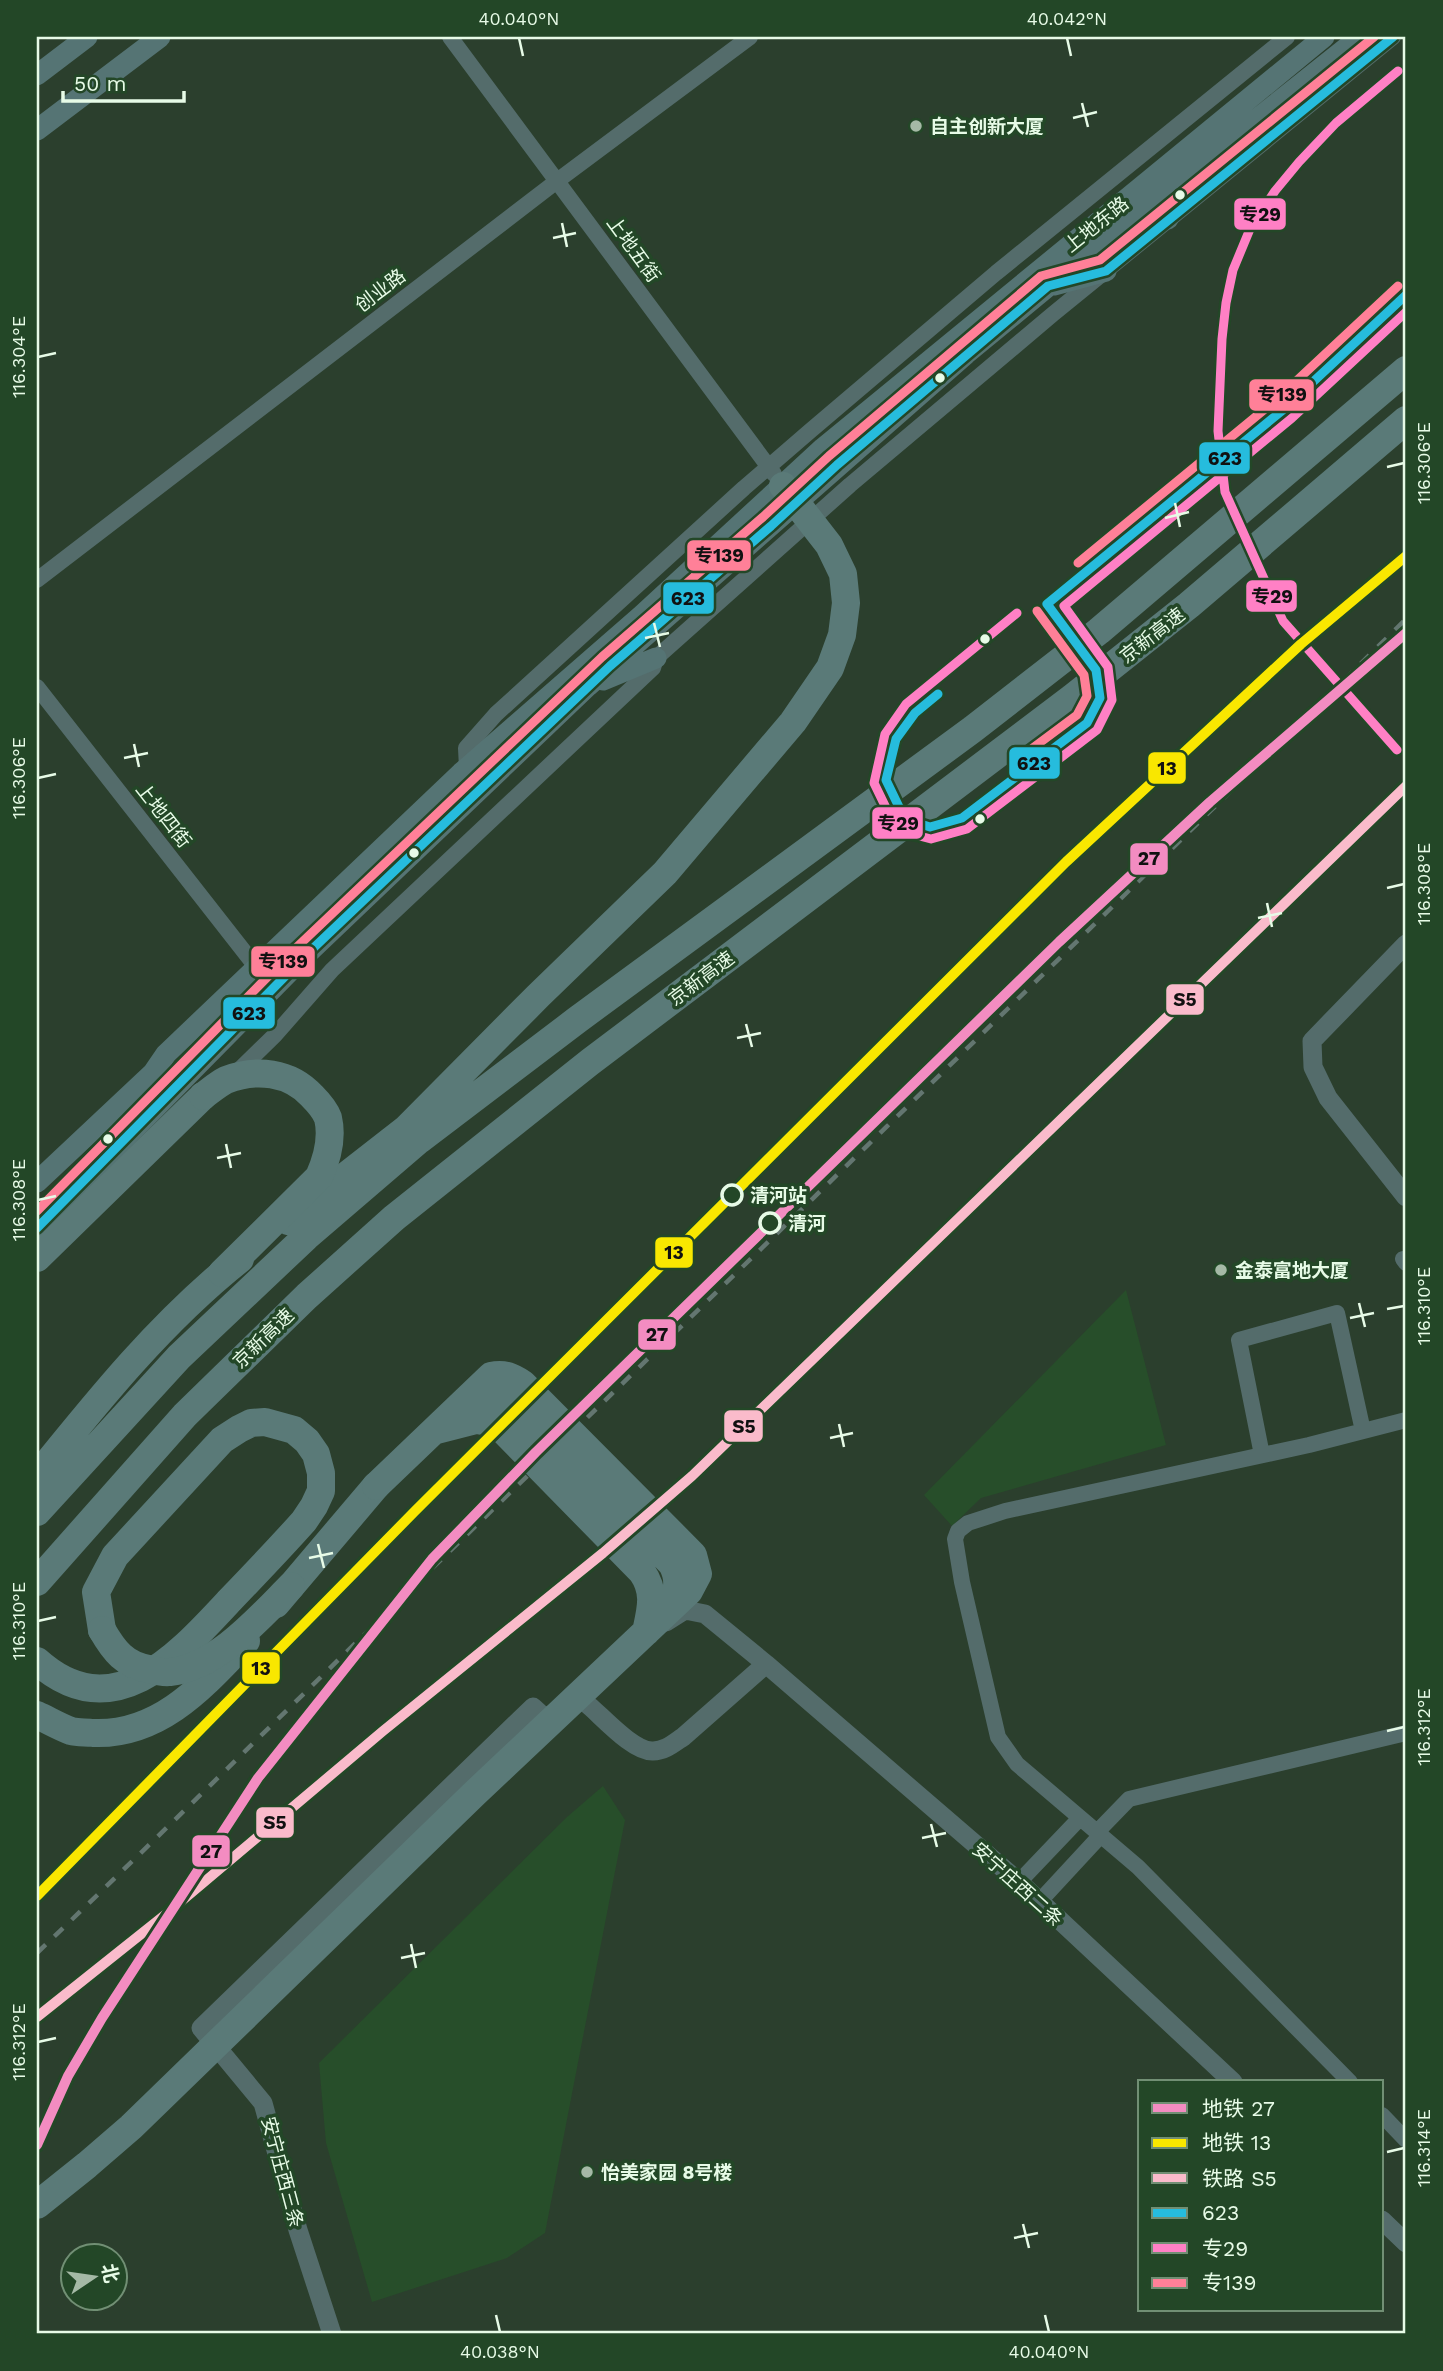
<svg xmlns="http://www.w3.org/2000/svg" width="1443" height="2371" font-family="'Work Sans','Noto Sans SC',sans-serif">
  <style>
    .built { fill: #274e2a }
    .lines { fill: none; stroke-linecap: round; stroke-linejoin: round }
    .minor { stroke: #546c6b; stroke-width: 16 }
    .tertiary { stroke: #546c6b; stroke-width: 19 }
    .secondary { stroke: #557474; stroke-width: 21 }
    .motorway { stroke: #5a7a78; stroke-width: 28 }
    .rail { stroke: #637670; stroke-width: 4.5; stroke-dasharray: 12 12; stroke-linecap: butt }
    .motorway-bridge { stroke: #5a7a78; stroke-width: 28 }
    .bus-1-casing { stroke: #234727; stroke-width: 14 }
    .bus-2-casing { stroke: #234727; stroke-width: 14 }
    .bus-3-casing { stroke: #234727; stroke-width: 14 }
    .bus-1 { stroke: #26bcdd; stroke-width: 9 }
    .bus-2 { stroke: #ff80c5; stroke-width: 9 }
    .bus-3 { stroke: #ff8098; stroke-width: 9 }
    .rail-1-casing { stroke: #234727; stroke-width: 16 }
    .rail-1 { stroke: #fabbcb; stroke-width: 10 }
    .metro-1-casing { stroke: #234727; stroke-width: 16 }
    .metro-2-casing { stroke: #234727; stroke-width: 16 }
    .metro-1 { stroke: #f38cc1; stroke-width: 10 }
    .metro-2 { stroke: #f9e700; stroke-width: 10 }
    .ticks { fill: none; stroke: #e7fbe7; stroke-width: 2.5 }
    .poi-dot { fill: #a5b9a6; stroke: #234727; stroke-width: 2.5 }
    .bus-dot { fill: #e7fbe7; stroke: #234727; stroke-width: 2.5 }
    .stop-dot { fill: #234727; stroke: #e7fbe7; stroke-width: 3.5 }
    .labels { text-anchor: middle; stroke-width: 7; stroke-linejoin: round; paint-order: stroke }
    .poi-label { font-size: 19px; font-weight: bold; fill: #e7fbe7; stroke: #234727; text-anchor: start }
    .street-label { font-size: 19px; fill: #e7fbe7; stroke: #234727 }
    .stop-label { font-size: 19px; font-weight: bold; fill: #e7fbe7; stroke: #234727; text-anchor: start }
    .line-badge { stroke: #234727; stroke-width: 2.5 }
    .pale-badge-label { font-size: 19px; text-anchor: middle; font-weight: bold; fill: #111 }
    .neatline { fill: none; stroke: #e7fbe7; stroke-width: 2.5 }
    .ticks-label { font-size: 18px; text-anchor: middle; fill: #e7fbe7 }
  </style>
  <rect width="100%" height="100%" fill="#2b3f2d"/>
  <!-- built -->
  <path class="built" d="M1126,1290L1166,1445L981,1498L952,1526L924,1495Z
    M603,1786L625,1820L545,2233L507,2258L372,2302L326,2143L319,2063L567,1817Z"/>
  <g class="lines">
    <!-- minor -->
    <path class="minor" d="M450,37L774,474
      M37,580L557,181L750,37
      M37,687L257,968
      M467,768L466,748L496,714L744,488L810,431L996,273L1287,37
      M235,1074L275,1035L332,970L653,668L656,658L850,485L1053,314L1393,37
      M1403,1259L1406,1263
      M1262,1455L1239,1340L1337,1313L1363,1431
      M1097,1832L1129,1799L1406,1733
      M1019,1882L1080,1818
      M1039,1902L1101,1835
      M1350,2082L1138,1867L1017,1764L998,1737L962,1582L955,1539L958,1531L968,1523L1005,1511L1309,1445L1406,1420
      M1382,2115L1406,2140"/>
    <!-- tertiary -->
    <path class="tertiary" d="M1406,944L1312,1041L1313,1067L1328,1098L1406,1197
      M666,1622L685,1610L705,1614L766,1664L1019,1882L1233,2082
      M586,1703C602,1716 633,1752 653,1751C665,1751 674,1743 683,1737L766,1664
      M1382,2220L1406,2243
      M332,2334L298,2230L263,2103L201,2028L533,1707L544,1717L563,1711"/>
    <!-- secondary -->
    <path class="secondary" d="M37,75L87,37
      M37,130L160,37
      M1168,219L1184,178
      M1054,285L1106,271
      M603,680L656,658
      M37,1182L153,1073L166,1054L461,773L641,616L823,448L1324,37
      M37,1228L305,956L588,686L966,354L1080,260L1360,37"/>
    <!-- motorway -->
    <path class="motorway" d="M288,1221L406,1129L538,996L665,873L793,722L830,668L842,635L846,603L843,574L829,545L783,486
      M37,1258L203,1096
      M37,1476C99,1399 162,1321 240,1259
      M37,1512L179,1357L306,1237L419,1140L577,1020L973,729L1099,631L1406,370
      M37,1582L185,1415L307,1296L394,1218L590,1062L1072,698L1189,605L1406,420
      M276,1604L376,1486
      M37,1661C113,1729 178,1656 230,1600C255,1574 280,1548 304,1521L314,1506L321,1491V1473L316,1454L307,1441L294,1430L265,1422L251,1423L239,1429L222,1440L115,1556L96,1592L102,1630
      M37,1715C48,1720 60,1727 71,1731C78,1733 86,1732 93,1733C160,1736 204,1685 246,1641"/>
    <!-- rail -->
    <path class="rail" d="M37,1953C176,1820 312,1685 450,1551C769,1241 1089,931 1406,619"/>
    <!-- motorway-bridge -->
    <path class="motorway-bridge" d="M203,1096C210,1091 218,1084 226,1080C256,1068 290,1072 312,1096C318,1102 325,1110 328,1118C333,1139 327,1159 319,1177L222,1273
      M470,1397L488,1394L515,1403L672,1564C681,1581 677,1591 670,1607
      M437,1430L476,1420L496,1423L642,1572C656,1592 651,1609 646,1632
      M102,1630C114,1651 125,1665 149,1669C156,1671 163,1673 170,1672C217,1667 259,1618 291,1586
      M37,2205L87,2165L131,2127L474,1794L669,1610L689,1591L698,1574L693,1555L523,1384C512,1377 505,1373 491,1376L376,1486"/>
    <defs>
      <path id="bus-1" d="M938,694L915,713L896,739L886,780L899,807L914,822L930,827L962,818L1087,723L1100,698L1096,670L1047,604L1284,409L1406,295
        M37,1228L305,956L610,666L771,526L837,465L1048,286L1106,271L1393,37"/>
      <path id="bus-2" d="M1017,613L906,704L885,734L874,783L889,814L908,833L931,839L967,829L1097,730L1112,700L1108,667L1064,606L1292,418L1406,312
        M1397,750L1283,621L1225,492L1218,431L1222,339L1226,303L1233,270L1250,229L1275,191L1299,162L1336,123L1398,71"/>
      <path id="bus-3" d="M1078,563L1276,400L1398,286
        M1026,753L1077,715L1087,696L1084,675L1037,611
        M37,1211L297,947L602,657L763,517L829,456L1041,276L1100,260L1374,37"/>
    </defs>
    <!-- bus-1 casing -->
    <use href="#bus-1" class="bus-1-casing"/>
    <!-- bus-2 casing -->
    <use href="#bus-2" class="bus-2-casing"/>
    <!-- bus-3 casing -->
    <use href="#bus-3" class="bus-3-casing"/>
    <!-- bus-1 -->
    <use href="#bus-1" class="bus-1"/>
    <!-- bus-2 -->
    <use href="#bus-2" class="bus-2"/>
    <!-- bus-3 -->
    <use href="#bus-3" class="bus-3"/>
    <defs>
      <path id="rail-1" d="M37,2017L165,1915L383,1731L603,1553L692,1476L1406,786"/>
    </defs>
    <!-- rail-1 casing -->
    <use href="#rail-1" class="rail-1-casing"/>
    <!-- rail-1 -->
    <use href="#rail-1" class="rail-1"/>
    <defs>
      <path id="metro-1" d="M37,2145L68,2076L102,2018L258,1778L432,1559L536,1452L1059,942L1210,802L1406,633"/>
      <path id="metro-2" d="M37,1896L415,1511L1066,862L1301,644L1406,556"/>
    </defs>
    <!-- metro-1 casing -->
    <use href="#metro-1" class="metro-1-casing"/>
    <!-- metro-2 casing -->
    <use href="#metro-2" class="metro-2-casing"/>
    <!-- metro-1 -->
    <use href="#metro-1" class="metro-1"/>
    <!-- metro-2 -->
    <use href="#metro-2" class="metro-2"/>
  </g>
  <!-- ticks -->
  <path class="ticks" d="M519,38L523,56M1067,38L1071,56M1082,103L1088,127M1073,118L1097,112M562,223L567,247M553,238L576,233M38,357L56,353M1387,467L1404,463M1175,503L1180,527M1165,518L1189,512M654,623L660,647M645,638L669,633M134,744L139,767M124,758L148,753M38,778L56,774M1387,888L1404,884M1267,903L1272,927M1258,918L1282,913M746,1024L752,1047M737,1038L761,1033M226,1144L231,1168M217,1158L241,1153M38,1200L56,1196M1359,1303L1365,1327M1387,1309L1404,1306M1350,1318L1374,1313M839,1424L844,1447M830,1438L853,1433M318,1544L324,1568M309,1558L333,1553M38,1621L56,1617M1387,1731L1404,1727M931,1824L937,1847M922,1838L946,1833M411,1944L416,1968M401,1958L425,1953M38,2042L56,2038M1387,2152L1404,2148M1023,2224L1029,2248M1014,2238L1038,2233M496,2315L500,2332M1045,2315L1049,2332"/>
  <!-- markers -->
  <g class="poi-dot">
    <circle cx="916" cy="126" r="7"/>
    <circle cx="1221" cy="1270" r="7"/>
    <circle cx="587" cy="2172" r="7"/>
  </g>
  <g class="bus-dot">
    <circle cx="1180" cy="195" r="6"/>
    <circle cx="940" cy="378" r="6"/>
    <circle cx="985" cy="639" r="6"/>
    <circle cx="980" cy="819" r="6"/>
    <circle cx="414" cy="853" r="6"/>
    <circle cx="108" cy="1139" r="6"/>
  </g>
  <g class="stop-dot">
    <circle cx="732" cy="1195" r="10"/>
    <circle cx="770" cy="1223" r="10"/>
  </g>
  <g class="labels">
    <!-- poi labels -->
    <g class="poi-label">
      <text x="930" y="133">自主创新大厦</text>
      <text x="1235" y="1277">金泰富地大厦</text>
      <text x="601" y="2179">怡美家园 8号楼</text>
    </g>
    <!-- street labels -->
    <g class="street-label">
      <text transform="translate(1096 224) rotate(-39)" y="7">上地东路</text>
      <text transform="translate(634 249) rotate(54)" y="7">上地五街</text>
      <text transform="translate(380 290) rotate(-37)" y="7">创业路</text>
      <text transform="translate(1152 635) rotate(-38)" y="7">京新高速</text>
      <text transform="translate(164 815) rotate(52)" y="7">上地四街</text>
      <text transform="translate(701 978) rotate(-37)" y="7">京新高速</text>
      <text transform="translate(263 1338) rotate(-44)" y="7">京新高速</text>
      <text transform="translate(1018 1884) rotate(42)" y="7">安宁庄西二条</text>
      <text transform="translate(283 2172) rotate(75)" y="7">安宁庄西三条</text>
    </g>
    <!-- stop labels -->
    <g class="stop-label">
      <text x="750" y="1202">清河站</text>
      <text x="788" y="1230">清河</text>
    </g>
  </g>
  <g class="line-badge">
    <rect x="1233" y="197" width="54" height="34" rx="7" fill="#ff80c5"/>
    <rect x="1248" y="378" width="67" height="34" rx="7" fill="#ff8098"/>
    <rect x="1198" y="441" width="53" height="34" rx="7" fill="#26bcdd"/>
    <rect x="686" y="539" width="66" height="33" rx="7" fill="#ff8098"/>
    <rect x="1245" y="579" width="53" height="34" rx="7" fill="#ff80c5"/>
    <rect x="662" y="581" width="53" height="34" rx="7" fill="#26bcdd"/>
    <rect x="1008" y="746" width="53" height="34" rx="7" fill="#26bcdd"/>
    <rect x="1147" y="751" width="40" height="34" rx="7" fill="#f9e700"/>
    <rect x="871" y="806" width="53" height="34" rx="7" fill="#ff80c5"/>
    <rect x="1129" y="842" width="40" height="34" rx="7" fill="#f38cc1"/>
    <rect x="250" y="945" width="66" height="33" rx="7" fill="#ff8098"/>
    <rect x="1165" y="983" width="40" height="33" rx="7" fill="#fabbcb"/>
    <rect x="222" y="996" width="54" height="34" rx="7" fill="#26bcdd"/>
    <rect x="654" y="1236" width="40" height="33" rx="7" fill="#f9e700"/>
    <rect x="637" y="1318" width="40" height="33" rx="7" fill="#f38cc1"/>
    <rect x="723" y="1409" width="41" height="34" rx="7" fill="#fabbcb"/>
    <rect x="241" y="1651" width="40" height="34" rx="7" fill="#f9e700"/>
    <rect x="255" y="1806" width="40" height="33" rx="7" fill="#fabbcb"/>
    <rect x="191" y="1834" width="40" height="34" rx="7" fill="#f38cc1"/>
  </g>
  <g class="pale-badge-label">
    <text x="1260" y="221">专29</text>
    <text x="1282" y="401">专139</text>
    <text x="1225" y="465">623</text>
    <text x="719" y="562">专139</text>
    <text x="1272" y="603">专29</text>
    <text x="688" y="605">623</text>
    <text x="1034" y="770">623</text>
    <text x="1167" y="775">13</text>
    <text x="898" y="830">专29</text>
    <text x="1149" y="865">27</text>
    <text x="283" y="968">专139</text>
    <text x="1185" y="1006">S5</text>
    <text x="249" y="1020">623</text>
    <text x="674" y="1259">13</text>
    <text x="657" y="1341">27</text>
    <text x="744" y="1433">S5</text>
    <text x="261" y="1675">13</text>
    <text x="275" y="1829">S5</text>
    <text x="211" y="1858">27</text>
  </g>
  <!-- border -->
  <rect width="1443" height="2371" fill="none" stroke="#234727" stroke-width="77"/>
  <!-- legend -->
  <rect x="1138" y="2080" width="245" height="231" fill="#234727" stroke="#718f74" stroke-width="2"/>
  <rect x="1152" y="2103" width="35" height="10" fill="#f38cc1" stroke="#718f74" stroke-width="2"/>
  <text x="1202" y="2116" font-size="21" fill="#e7fbe7">地铁 27</text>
  <rect x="1152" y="2138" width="35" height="10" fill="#f9e700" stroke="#718f74" stroke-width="2"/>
  <text x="1202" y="2150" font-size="21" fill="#e7fbe7">地铁 13</text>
  <rect x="1152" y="2173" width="35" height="10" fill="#fabbcb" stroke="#718f74" stroke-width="2"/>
  <text x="1202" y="2186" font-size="21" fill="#e7fbe7">铁路 S5</text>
  <rect x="1152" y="2208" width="35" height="10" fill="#26bcdd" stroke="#718f74" stroke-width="2"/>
  <text x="1202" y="2220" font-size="21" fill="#e7fbe7">623</text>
  <rect x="1152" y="2243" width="35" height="10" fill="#ff80c5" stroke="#718f74" stroke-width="2"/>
  <text x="1202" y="2256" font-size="21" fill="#e7fbe7">专29</text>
  <rect x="1152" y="2278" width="35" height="10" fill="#ff8098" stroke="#718f74" stroke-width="2"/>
  <text x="1202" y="2290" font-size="21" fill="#e7fbe7">专139</text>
  <!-- north arrow -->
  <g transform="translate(94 2277) rotate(77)"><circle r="33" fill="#234727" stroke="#718f74" stroke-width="2"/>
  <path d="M0-5L12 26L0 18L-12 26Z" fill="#a5b9a6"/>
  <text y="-10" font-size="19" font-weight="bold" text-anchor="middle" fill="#e7fbe7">北</text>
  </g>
  <!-- scale -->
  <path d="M63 91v10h121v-10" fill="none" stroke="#e7fbe7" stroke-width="3.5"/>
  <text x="74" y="91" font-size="21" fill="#e7fbe7" stroke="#234727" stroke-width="5" paint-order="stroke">50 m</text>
  <rect x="38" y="38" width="1366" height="2294" class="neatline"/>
  <g class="ticks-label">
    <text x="519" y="25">40.040°N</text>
    <text x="1067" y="25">40.042°N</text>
    <text transform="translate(19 357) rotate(-90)" y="6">116.304°E</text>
    <text transform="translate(1424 463) rotate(-90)" y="6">116.306°E</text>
    <text transform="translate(19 778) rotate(-90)" y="6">116.306°E</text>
    <text transform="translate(1424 884) rotate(-90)" y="6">116.308°E</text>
    <text transform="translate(19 1200) rotate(-90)" y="6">116.308°E</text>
    <text transform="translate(1424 1306) rotate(-90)" y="6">116.310°E</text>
    <text transform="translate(19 1621) rotate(-90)" y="6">116.310°E</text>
    <text transform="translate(1424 1727) rotate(-90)" y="6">116.312°E</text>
    <text transform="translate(19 2042) rotate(-90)" y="6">116.312°E</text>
    <text transform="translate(1424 2148) rotate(-90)" y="6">116.314°E</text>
    <text x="500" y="2358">40.038°N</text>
    <text x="1049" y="2358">40.040°N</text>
  </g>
</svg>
